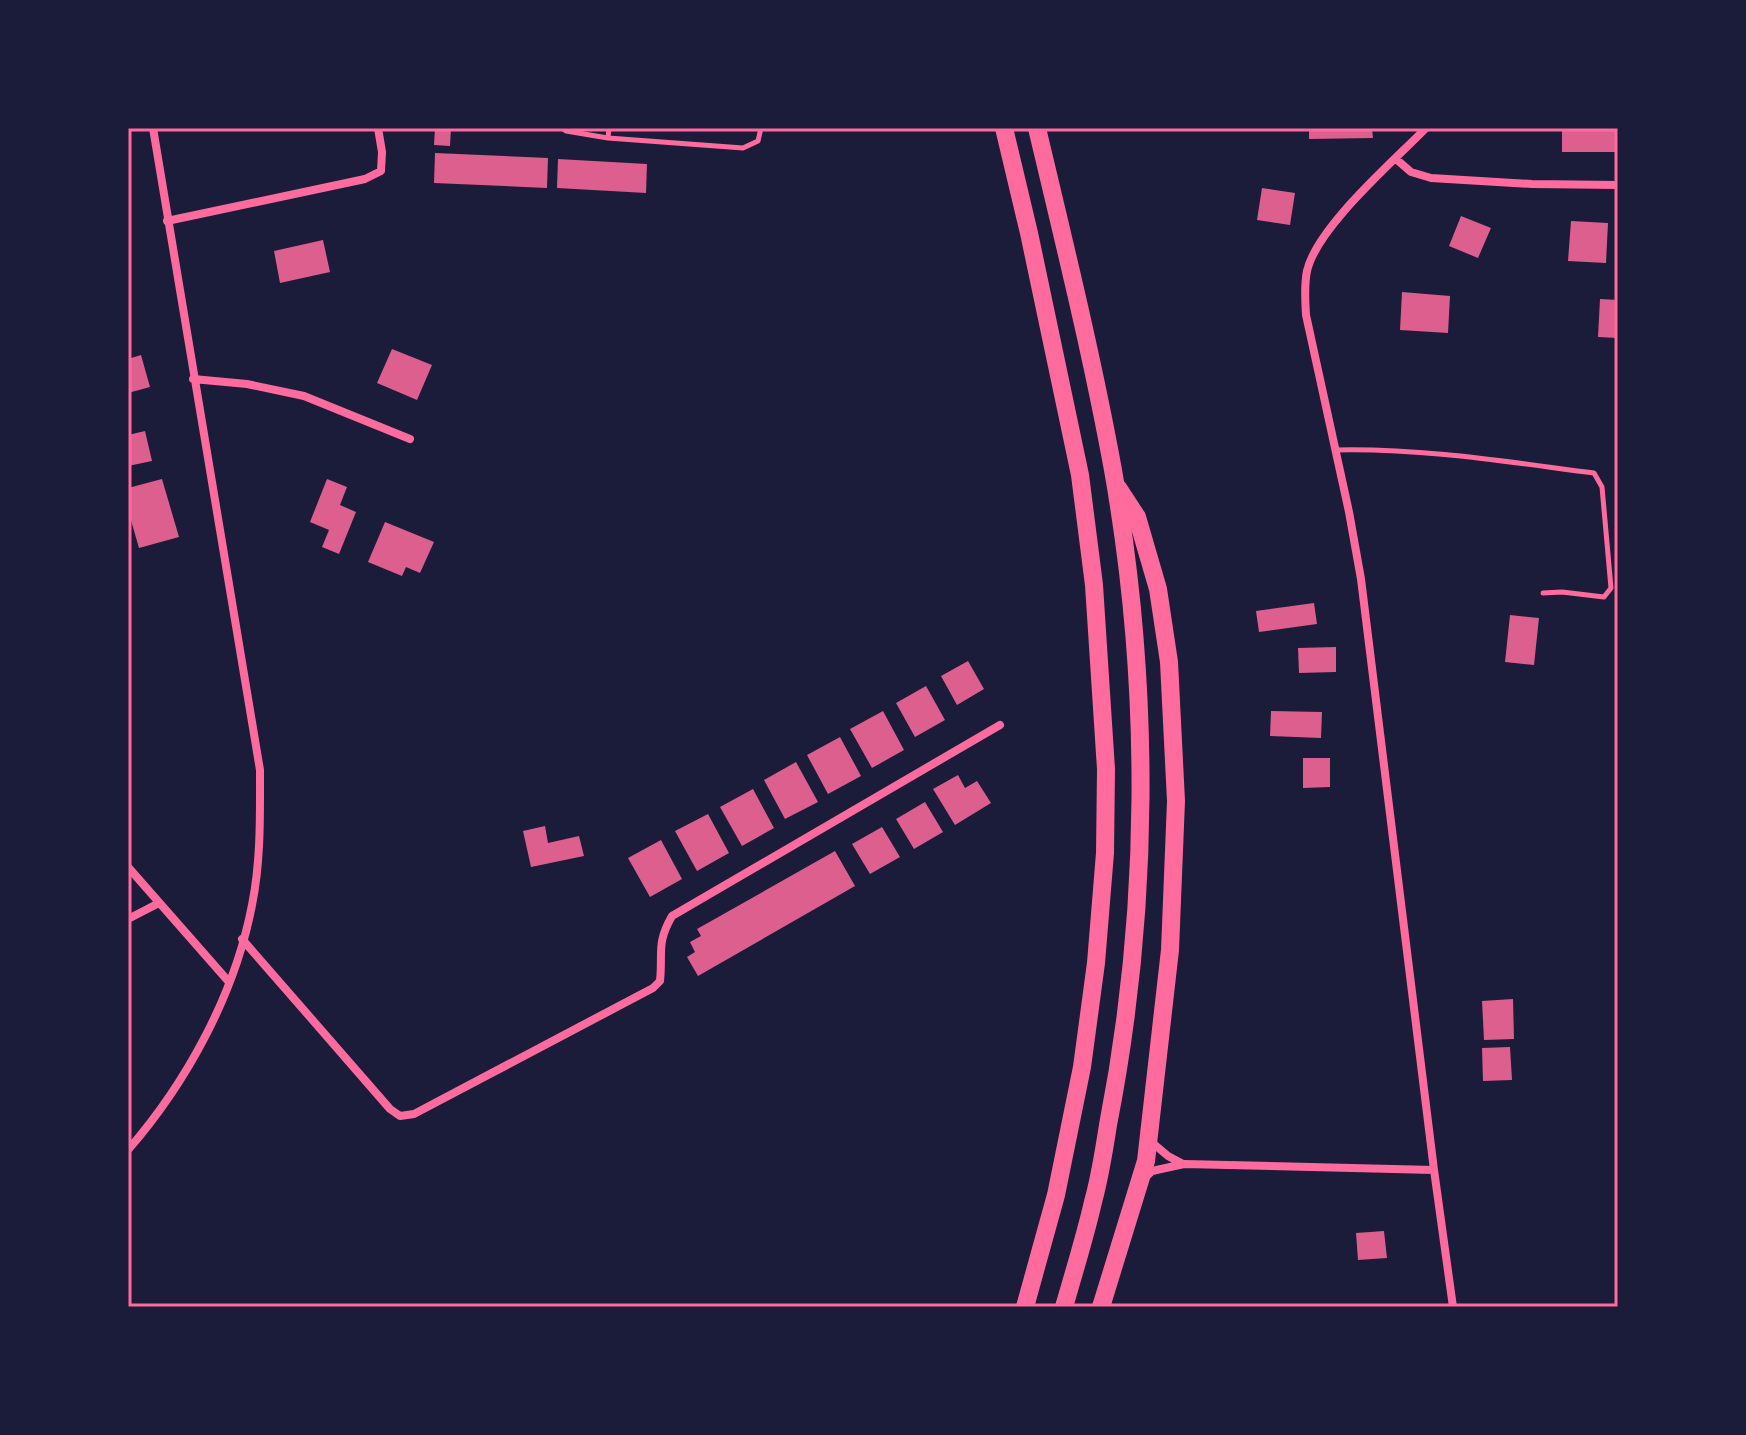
<svg xmlns="http://www.w3.org/2000/svg" width="1746" height="1435" font-family="Karla,sans-serif">
  <style>
    .building { fill: #dd5f8e }
    .lines { fill: none; stroke-linecap: round; stroke-linejoin: round }
    .service { stroke: #ff6b9d; stroke-width: 5 }
    .minor { stroke: #ff6b9d; stroke-width: 8 }
    .trunk { stroke: #ff6b9d; stroke-width: 18 }
    .neatline { fill: none; stroke: #ff6b9d; stroke-width: 3 }
  </style>
  <rect width="100%" height="100%" fill="#1b1b3a"/>
  <!-- building -->
  <path class="building" d="M435,128H451L450,146L434,145Z
    M1309,128H1372L1373,138L1309,139Z
    M1562,128H1617V152H1562Z
    M435,153L548,158L547,188L434,183Z
    M558,159L647,164L646,193L557,188Z
    M1262,188L1295,193L1290,225L1257,220Z
    M1461,216L1491,228L1478,258L1449,246Z
    M1571,221L1608,223L1606,263L1568,261Z
    M323,240L330,272L280,283L274,251Z
    M1402,292L1450,296L1448,333L1400,330Z
    M1600,299L1618,300V338L1598,337Z
    M392,349L432,365L417,400L377,383Z
    M141,355L150,387L128,393V359Z
    M145,431L152,461L128,466V435Z
    M162,479L179,537L139,548L128,510V488Z
    M327,479L347,487L340,505L356,512L339,554L322,547L329,530L310,522Z
    M385,522L434,542L420,573L406,567L402,576L368,562Z
    M1314,603L1317,624L1259,632L1256,611Z
    M1510,615L1539,618L1534,665L1505,662Z
    M1336,647V672L1299,673L1298,648Z
    M968,661L984,689L957,705L941,676Z
    M926,686L945,720L915,737L896,703Z
    M883,711L904,750L872,768L850,729Z
    M1271,711L1322,712L1321,738L1270,736Z
    M840,737L861,776L828,794L807,755Z
    M1303,758H1330V787L1303,788Z
    M796,762L818,802L785,819L764,780Z
    M958,775L965,788L977,781L991,803L955,825L933,789Z
    M753,789L774,828L742,846L720,807Z
    M925,802L943,832L914,849L896,819Z
    M708,814L729,853L697,871L675,831Z
    M545,826L548,843L579,836L584,856L531,867L523,831Z
    M882,827L900,857L870,874L852,844Z
    M661,840L682,879L650,897L628,858Z
    M835,851L855,886L698,976L687,957L695,952L690,942L701,936L697,929Z
    M1513,999L1514,1039L1484,1040L1482,1001Z
    M1510,1047L1512,1080L1483,1081L1482,1048Z
    M1384,1231L1387,1258L1358,1260L1356,1233Z"/>
  <g class="lines">
    <!-- service -->
    <path class="service" d="M562,128L566,131L608,138
      M609,128L608,138L743,148L758,141L761,128
      M1335,450C1422,448 1508,462 1594,473L1602,487L1611,588L1604,597L1562,592L1543,593"/>
    <!-- minor -->
    <path class="minor" d="M1426,128C1393,162 1317,227 1307,271C1304,285 1305,300 1306,315L1349,512L1361,579L1434,1170L1453,1307
      M1396,159L1411,172L1431,178L1532,184L1618,185
      M167,221L365,179L381,171L382,152L378,128
      M193,379L247,384L304,396L410,439
      M128,867L229,982
      M128,919L159,903
      M242,939L390,1109L400,1116L414,1114L653,988L660,981C663,952 656,944 672,916L1000,725
      M1149,1140L1168,1156L1183,1164
      M128,1150C187,1082 235,994 252,905C261,861 260,815 260,770L153,128
      M1146,1177L1152,1171L1184,1164L1434,1170"/>
    <!-- trunk -->
    <path class="trunk" d="M1004,128L1029,233L1080,475L1094,585L1106,769L1105,853L1096,963L1082,1067L1056,1195L1025,1307
      M1037,128C1064,242 1092,355 1113,470C1151,686 1150,910 1108,1125C1104,1151 1100,1177 1093,1202C1085,1237 1074,1272 1064,1307
      M1101,1307L1146,1161L1170,950L1176,801L1169,662L1158,589L1137,517L1118,488"/>
  </g>
  <!-- border -->
  <rect width="1746" height="1435" fill="none" stroke="#1b1b3a" stroke-width="260"/>
  <rect x="130" y="130" width="1486" height="1175" class="neatline"/>
</svg>
